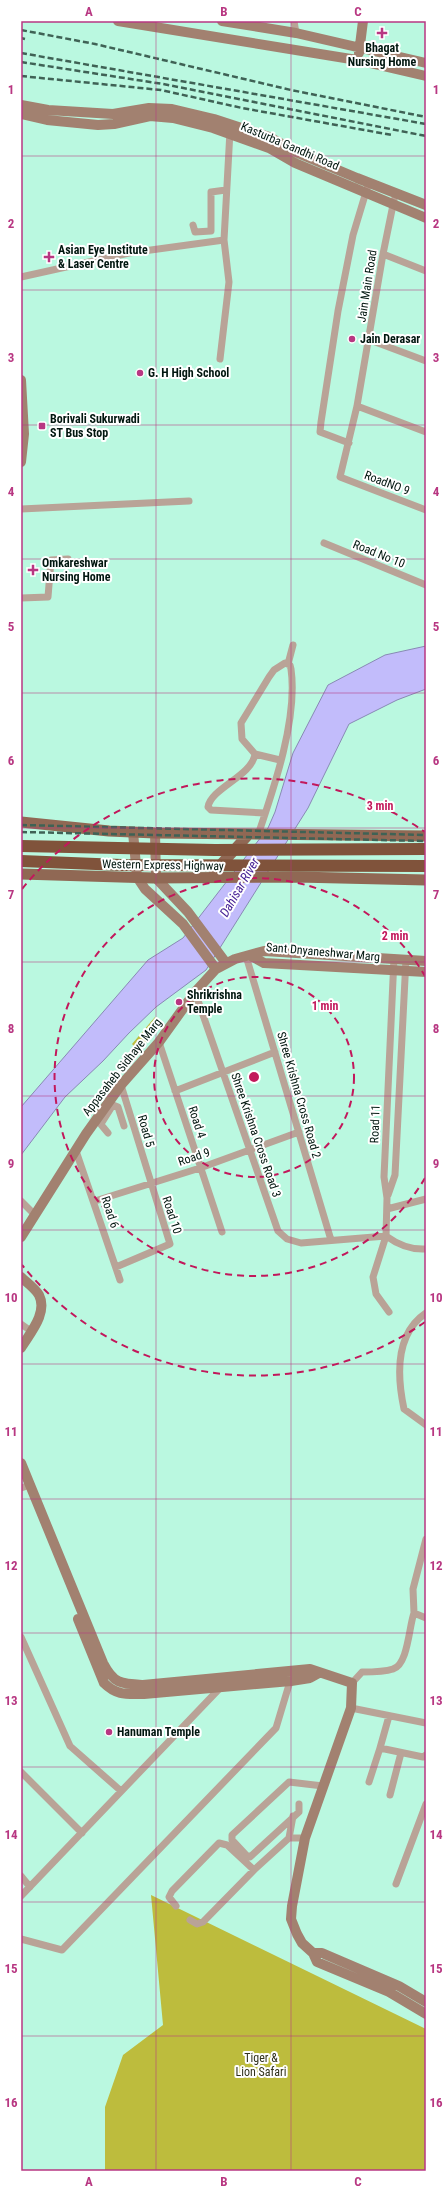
<svg xmlns="http://www.w3.org/2000/svg" width="447" height="2192" font-family="'Roboto Condensed',sans-serif">
  <style>
    .green { fill: #bdbc3d }
    .water { fill: #c2bcfb; stroke: #888ab4 }
    .lines { fill: none; stroke-linecap: round; stroke-linejoin: round }
    .street { stroke: #b9a397; stroke-width: 7 }
    .secondary { stroke: #a28170; stroke-width: 10 }
    .primary { stroke: #906854; stroke-width: 11 }
    .highway { stroke: #80533b; stroke-width: 12 }
    .rail { stroke: #3f6255; stroke-width: 2.5; stroke-dasharray: 6 3; stroke-linecap: butt }
    .grid { fill: none; stroke: #b83782; stroke-width: 1; stroke-opacity: 0.55 }
    .ring { fill: none; stroke: #c2185b; stroke-width: 2; stroke-dasharray: 7 5 }
    .poi-dot { fill: #b83782; stroke: #fff; stroke-width: 1.5 }
    .labels { text-anchor: middle; stroke-width: 4; stroke-linejoin: round; paint-order: stroke }
    .poi-label { font-size: 12px; font-weight: bold; fill: #01160f; stroke: #fff; text-anchor: start }
    .street-label { font-size: 12px; fill: #01160f; stroke: #fff }
    .park-label { font-size: 12px; fill: #31311c; stroke: #fff }
    .water-label { font-size: 13px; font-style: italic; fill: #411b92; stroke: #fff }
    .centre { fill: #c2185b; stroke: #fff; stroke-width: 2 }
    .ring-label { font-size: 12px; text-anchor: middle; font-weight: bold; fill: #c2185b; stroke: #fff; stroke-width: 4; stroke-linejoin: round; paint-order: stroke }
    .neatline { fill: none; stroke: #b83782; stroke-width: 1.5 }
    .grid-label { font-size: 13px; text-anchor: middle; font-weight: bold; fill: #b83782 }
  </style>
  <rect width="100%" height="100%" fill="#baf8e0"/>
  <!-- green -->
  <path class="green" d="M155,1017L162,1024L139,1051L132,1044Z
    M151,1895L426,2029V2171H105V2107L123,2055L163,2025Z"/>
  <!-- water -->
  <path class="water" d="M426,646V689L397,700L349,724L308,808L206,970L156,1007L129,1033L103,1061L65,1097L21,1155V1107L148,960L183,938L268,828L275,812L293,753L328,685L385,655Z"/>
  <g class="lines">
    <!-- street -->
    <path class="street" d="M294,21L296,33
      M394,200L383,254L357,406L340,477L426,510
      M193,225L195,232L211,231V192L226,190
      M383,254L426,271
      M21,277L129,253L224,240L230,131
      M370,340L426,361
      M220,359L229,282L224,240
      M357,406L426,432
      M349,443L320,432L321,422L338,311L353,235L369,182
      M21,509L189,501
      M324,543L426,585
      M21,598L48,597L51,560L68,559
      M288,664L293,645
      M255,754L280,760
      M258,835C274,788 298,718 291,669L290,665L285,663L274,670L269,677L241,723L242,739L255,754C252,776 211,788 208,807L211,810L265,813
      M246,956L331,1240
      M195,992L278,1231L287,1239L301,1243L386,1236
      M159,1042L222,1232
      M175,1091L275,1052
      M98,1121L108,1133
      M101,1124L113,1105L118,1107L124,1126
      M76,1151L120,1280
      M388,1195L395,1175L406,959
      M21,1201L34,1214
      M95,1201L200,1168L299,1132
      M387,1209L426,1199
      M386,1236C397,1244 411,1250 426,1249
      M116,1267L170,1244L121,1085
      M389,1312L376,1294L373,1277L386,1236L387,1198L384,1177L394,958
      M426,1313C395,1334 397,1376 404,1409L426,1425
      M21,1324L31,1331
      M21,1488L30,1485
      M426,1539L413,1589L414,1613L426,1618
      M21,1637L70,1746L121,1791
      M352,1683L362,1672C372,1672 384,1672 393,1669C408,1665 409,1626 414,1613
      M351,1708L426,1723
      M389,1716L380,1748L423,1757L426,1755
      M21,1772L82,1833
      M369,1782L380,1748
      M390,1795L401,1753
      M299,1804V1812L250,1857L246,1855L232,1840V1835L289,1782L323,1786
      M289,1838L293,1816
      M21,1876L30,1887
      M396,1884L426,1804
      M21,1896L221,1687
      M176,1906L169,1897L172,1891L219,1843L227,1845L254,1870
      M190,1920L197,1924L203,1922L254,1870L289,1838H305
      M21,1939L62,1950L276,1728L291,1678"/>
    <!-- secondary -->
    <path class="secondary" d="M118,21L357,60L426,76
      M222,21L296,33L426,63
      M359,53L363,21
      M21,105L48,110L113,114L149,108L172,109L214,119L269,137L300,154L357,178L426,205
      M21,114L47,120L98,125L114,124L150,116L173,118L213,128L269,148L295,163L426,218
      M21,380L24,434L21,462
      M133,832L137,877L145,889L183,924L216,969
      M155,833L156,878L188,912L226,963
      M251,956L264,963L426,972
      M21,1237L86,1134L121,1085L159,1042L195,992L216,969L235,959L264,951L426,961
      M21,1277C26,1282 35,1288 39,1295C48,1313 30,1333 21,1348
      M21,1463L103,1663C114,1684 121,1684 143,1685L310,1669L352,1683L351,1708L305,1838L292,1906L291,1919L297,1934L302,1943L313,1953L317,1962L389,1992L426,2014
      M78,1619L104,1683C117,1696 127,1694 144,1694L291,1681L310,1678L319,1673
      M313,1953H322L399,1986L426,2002"/>
    <!-- primary -->
    <path class="primary" d="M21,822L109,831L155,833L426,836
      M215,871L248,835
      M21,874L153,878L297,877L426,880"/>
    <!-- highway -->
    <path class="highway" d="M21,846L215,850L426,849
      M21,861L121,865L426,866"/>
    <!-- rail -->
    <path class="rail" d="M21,30L95,44L291,90L426,117
      M21,38L25,39
      M21,53L426,124
      M21,62L163,84L426,136
      M21,76L161,90L242,108L392,135
      M21,825L426,835
      M21,832L426,841"/>
  </g>
  <!-- grid -->
  <path class="grid" d="M156,21V2171M291,21V2171M21,156H426M21,290H426M21,425H426M21,559H426M21,693H426M21,828H426M21,962H426M21,1096H426M21,1230H426M21,1364H426M21,1499H426M21,1633H426M21,1767H426M21,1902H426M21,2036H426"/>
  <!-- distance rings -->
  <g class="ring">
    <circle cx="254" cy="1077" r="100"/>
    <path d="M425 1178A199 199 0 1 1 425 976"/>
    <path d="M425 1322A299 299 0 0 1 22 1265M22 889A299 299 0 0 1 425 832"/>
  </g>
  <!-- markers -->
  <g class="poi-dot">
    <path d="M380 27h4v4h4v4h-4v4h-4v-4h-4v-4h4z"/>
    <path d="M47 251h4v4h4v4h-4v4h-4v-4h-4v-4h4z"/>
    <circle cx="352" cy="339" r="4"/>
    <circle cx="140" cy="373" r="4"/>
    <rect x="38" y="422" width="8" height="8" rx="2"/>
    <path d="M31 564h4v4h4v4h-4v4h-4v-4h-4v-4h4z"/>
    <circle cx="179" cy="1002" r="4"/>
    <circle cx="109" cy="1732" r="4"/>
  </g>
  <g class="labels">
    <!-- poi labels -->
    <g class="poi-label">
      <text x="382" y="52" text-anchor="middle">Bhagat<tspan x="382" dy="14">Nursing Home</tspan></text>
      <text x="58" y="254">Asian Eye Institute<tspan x="58" dy="14">&amp; Laser Centre</tspan></text>
      <text x="360" y="343">Jain Derasar</text>
      <text x="148" y="377">G. H High School</text>
      <text x="50" y="423">Borivali Sukurwadi<tspan x="50" dy="14">ST Bus Stop</tspan></text>
      <text x="42" y="567">Omkareshwar<tspan x="42" dy="14">Nursing Home</tspan></text>
      <text x="187" y="999">Shrikrishna<tspan x="187" dy="14">Temple</tspan></text>
      <text x="117" y="1736">Hanuman Temple</text>
    </g>
    <!-- street labels -->
    <g class="street-label">
      <text transform="translate(290 146) rotate(23)" y="4">Kasturba Gandhi Road</text>
      <text transform="translate(367 286) rotate(-81)" y="4">Jain Main Road</text>
      <text transform="translate(387 483) rotate(21)" y="4">RoadNO 9</text>
      <text transform="translate(379 554) rotate(22)" y="4">Road No 10</text>
      <text transform="translate(163 865) rotate(1)" y="4">Western Express Highway</text>
      <text transform="translate(323 952) rotate(5)" y="4">Sant Dnyaneshwar Marg</text>
      <text transform="translate(122 1067) rotate(-52)" y="4">Appasaheb Sidhaye Marg</text>
      <text transform="translate(299 1095) rotate(74)" y="4">Shree Krishna Cross Road 2</text>
      <text transform="translate(197 1122) rotate(72)" y="4">Road 4</text>
      <text transform="translate(375 1124) rotate(-88)" y="4">Road 11</text>
      <text transform="translate(146 1131) rotate(74)" y="4">Road 5</text>
      <text transform="translate(256 1135) rotate(71)" y="4">Shree Krishna Cross Road 3</text>
      <text transform="translate(194 1157) rotate(-19)" y="4">Road 9</text>
      <text transform="translate(110 1212) rotate(72)" y="4">Road 6</text>
      <text transform="translate(172 1215) rotate(72)" y="4">Road 10</text>
    </g>
    <!-- park labels -->
    <g class="park-label">
      <text x="261" y="2062">Tiger &amp;<tspan x="261" dy="14">Lion Safari</tspan></text>
    </g>
    <!-- water labels -->
    <g class="water-label">
      <text transform="translate(239 887) rotate(-60)" y="5">Dahisar River</text>
    </g>
  </g>
  <circle cx="254" cy="1077" r="6" class="centre"/>
  <g class="ring-label">
    <text x="380" y="810">3 min</text>
    <text x="395" y="940">2 min</text>
    <text x="325" y="1010">1 min</text>
  </g>
  <!-- border -->
  <rect width="447" height="2192" fill="none" stroke="#ffffff" stroke-width="44"/>
  <rect x="22" y="22" width="403" height="2148" class="neatline"/>
  <g class="grid-label">
    <text x="89" y="16">A</text>
    <text x="224" y="16">B</text>
    <text x="358" y="16">C</text>
    <text x="11" y="94">1</text>
    <text x="436" y="94">1</text>
    <text x="11" y="228">2</text>
    <text x="436" y="228">2</text>
    <text x="11" y="362">3</text>
    <text x="436" y="362">3</text>
    <text x="11" y="496">4</text>
    <text x="436" y="496">4</text>
    <text x="11" y="631">5</text>
    <text x="436" y="631">5</text>
    <text x="11" y="765">6</text>
    <text x="436" y="765">6</text>
    <text x="11" y="899">7</text>
    <text x="436" y="899">7</text>
    <text x="11" y="1033">8</text>
    <text x="436" y="1033">8</text>
    <text x="11" y="1168">9</text>
    <text x="436" y="1168">9</text>
    <text x="11" y="1302">10</text>
    <text x="436" y="1302">10</text>
    <text x="11" y="1436">11</text>
    <text x="436" y="1436">11</text>
    <text x="11" y="1570">12</text>
    <text x="436" y="1570">12</text>
    <text x="11" y="1705">13</text>
    <text x="436" y="1705">13</text>
    <text x="11" y="1839">14</text>
    <text x="436" y="1839">14</text>
    <text x="11" y="1973">15</text>
    <text x="436" y="1973">15</text>
    <text x="11" y="2107">16</text>
    <text x="436" y="2107">16</text>
    <text x="89" y="2186">A</text>
    <text x="224" y="2186">B</text>
    <text x="358" y="2186">C</text>
  </g>
</svg>
